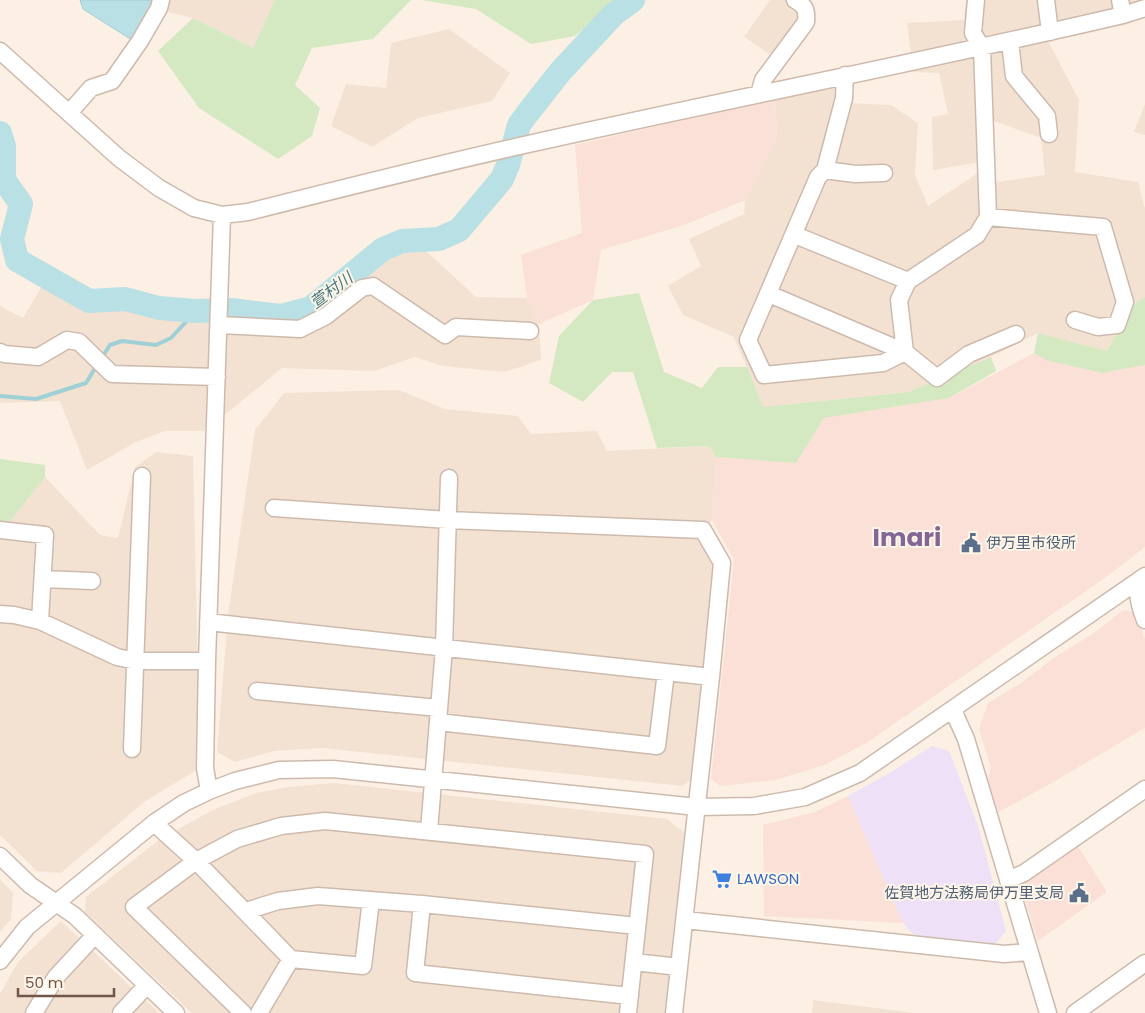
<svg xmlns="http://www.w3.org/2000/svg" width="1145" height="1013" font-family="Poppins,'Noto Sans JP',sans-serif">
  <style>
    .residential { fill: #f3e2d2 }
    .commercial { fill: #fbe0d7 }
    .education { fill: #ede0f7 }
    .green { fill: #d4e8c2 }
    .water { fill: #b9e0e4; stroke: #9fd0d5 }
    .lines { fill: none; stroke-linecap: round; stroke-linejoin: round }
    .stream { stroke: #9fd0d5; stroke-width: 4 }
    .river { stroke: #b9e0e4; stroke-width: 24 }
    .minor-casing { stroke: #cebaad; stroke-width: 19 }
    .minor { stroke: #fff; stroke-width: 16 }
    .labels { text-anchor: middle; stroke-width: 4; stroke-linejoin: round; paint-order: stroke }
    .service-label { font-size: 15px; fill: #4e5e75; stroke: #fef5e9; text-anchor: start }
    .shop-label { font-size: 15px; fill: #366cbe; stroke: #fef5e9; text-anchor: start }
    .water-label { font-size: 16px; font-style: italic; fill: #42787f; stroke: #fef5e9 }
    .town-label { font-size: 25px; font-weight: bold; fill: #836696; stroke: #fef5e9 }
  </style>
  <rect width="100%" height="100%" fill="#fbf0e3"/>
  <!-- residential -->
  <path class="residential" d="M155,0H275L253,48L193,18L155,9Z
    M770,0H810L814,17L783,63L744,37Z
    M966,0H1145V17L1128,24L1048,41L1079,100L1075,172L1138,182L1145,209V297L1131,305L1107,351L1038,333L991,357L908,392L763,407L734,337L683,315L668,286L701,266L689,239L744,214L745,200L777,139L775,99L852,84L850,103L891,105L918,123L915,175L928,206L978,173L997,182L1045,175L1041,138L994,121L992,160L933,170L932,117L948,114L939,73L913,72L907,23L964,20Z
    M449,29L510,73L492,101L418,118L372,147L331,126L346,84L386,88L391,43Z
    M1145,104V135L1134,132Z
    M425,250L476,297L527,298L539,324L541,360L505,372L443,366L415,357L374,371L282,368L205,431H165L136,442L87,470L60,401L0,403V306L23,318L45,281L88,305L125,302L163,313L297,321L395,252Z
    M399,390L445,409L518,416L531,434L597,431L607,451L709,446L716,457L712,520L699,536L717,568L694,778L682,786L323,748L274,751L235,762L217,752L228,615L255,430L284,393Z
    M156,452L193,456L198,677L195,771L144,802L61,873L37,871L0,835V523L8,524L45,477L100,535L118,538L135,467Z
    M334,783L667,819L686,834L666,1013H192L85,912L86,897L160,839L213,810L256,793L288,787Z
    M0,879L13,893L11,919L0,932Z
    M61,921L159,1013H0V994L18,962Z
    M813,1000L914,1013H812Z"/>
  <!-- commercial -->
  <path class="commercial" d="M775,99L777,139L745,200L684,225L601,250L593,300L539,324L527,298L521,255L582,233L575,145Z
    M1034,353L1047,360L1102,373L1145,365V547L1106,577L868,742L827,764L776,780L720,786L711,779L734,559L712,520L716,457L796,463L824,418L949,398Z
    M1123,610L1135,612L1145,639V728L1050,784L997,813L987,782L991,768L979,729L988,703L1021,683L1052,659L1097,631Z
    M848,796L903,923L764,916L763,825L815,812Z
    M1077,845L1107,892L1038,941L1023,893L1025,880Z"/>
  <!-- education -->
  <path class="education" d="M932,746L949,751L978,826L1006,931L995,944L914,935L903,923L848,796L888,774Z"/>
  <!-- green -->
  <path class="green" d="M275,0H411L373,39L312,48L295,85L320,108L312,136L278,159L199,108L158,51L193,18L253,48Z
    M421,0H619L575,36L531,44L476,9Z
    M639,293L664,372L702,388L718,367H747L763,407L908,392L991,357L996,371L949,398L824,418L796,463L716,457L709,446L657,448L633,372H612L583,402L549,383L559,336L593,300Z
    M1145,297V365L1102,373L1046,360L1034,353L1038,333L1107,351L1132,305Z
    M0,459L45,465V477L8,524L0,523Z"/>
  <!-- water -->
  <path class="water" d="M80,0H153L149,14L132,40L83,9Z"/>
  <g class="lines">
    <!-- stream -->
    <path class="stream" d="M101,359L110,345L122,341L156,345L171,338L196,311
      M0,396L36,399L86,383L97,365"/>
    <!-- river -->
    <path class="river" d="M0,133L4,146V180L21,204L12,239L17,260L89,301L125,299L159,308L196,311L231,310L281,316L311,308L383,249L402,241L439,239L459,230L502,179L508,165L519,125L527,114L560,72L614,14L633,0"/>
    <defs>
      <path id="minor" d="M1046,0L1050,32
        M1120,0L1123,15
        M1010,42L1014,76L1047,116L1049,134
        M0,51L119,158L159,188L194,208L222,215L248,212C343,188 438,164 533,143C729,99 927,61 1123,15L1145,8
        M759,94L763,80L806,22C807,11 806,6 795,0
        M69,113L91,88L112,81L140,41L159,8L161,0
        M825,170L855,174L884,173
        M988,217L1103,227L1125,302L1117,325L1098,327L1075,320
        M795,235L908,281L977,235L988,217L982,48L973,33L976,0
        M908,281L899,300L905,352L937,378L969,354L1016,334
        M769,294L905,352L883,363L764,375L748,340L818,177L825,170L844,98L845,75
        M219,325L300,329L326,316L362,288L373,286L445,335L456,327L530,331
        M0,352L4,354L38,357L67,340L79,342L112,374L217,377
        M274,508L448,520L703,530L722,563L711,677L674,1013
        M0,530L45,535L40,621
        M43,579L92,581
        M1138,581C1137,595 1139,606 1145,620
        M0,614L14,615L40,621L117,657L136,661H207
        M208,622L711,677
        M257,691L439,708
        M953,710L966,739L1048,1013
        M438,722L657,746L666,672
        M132,749L142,476
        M209,791L205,768L207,661L222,215
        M154,823L196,861L291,959L259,1013
        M429,831L444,648L449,478
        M0,856L30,885L75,916L176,1013
        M1008,880L1024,873L1145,789
        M422,904L415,973L630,996
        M246,911L278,901L318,896L422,904L637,926
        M685,920L1004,954L1029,952
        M291,959L363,966L371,900
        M0,961L27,927L154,823L184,803L209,791L235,781L279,770L333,769L697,807L754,806L805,797L860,773L1145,576
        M634,962L679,967
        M34,1013L56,977L95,935
        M121,1013L147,985
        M243,1013L134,907L196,861L237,839L281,826L325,821L645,854L628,1013
        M1075,1013L1145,963"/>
    </defs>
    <!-- minor casing -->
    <use href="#minor" class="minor-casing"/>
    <!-- minor -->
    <use href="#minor" class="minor"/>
  </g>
  <!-- icons -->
  <defs>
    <symbol id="civic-bare" viewBox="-9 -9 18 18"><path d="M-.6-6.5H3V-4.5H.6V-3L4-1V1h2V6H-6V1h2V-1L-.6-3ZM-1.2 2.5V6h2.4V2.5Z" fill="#5c6f8a" stroke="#fef5e9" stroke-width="2.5" paint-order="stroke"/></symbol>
    <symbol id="supermarket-bare" viewBox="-9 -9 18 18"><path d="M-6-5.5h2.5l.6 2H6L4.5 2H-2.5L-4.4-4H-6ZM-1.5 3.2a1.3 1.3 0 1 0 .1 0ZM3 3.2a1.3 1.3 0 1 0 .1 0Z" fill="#3f7fe0" stroke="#fef5e9" stroke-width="2.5" paint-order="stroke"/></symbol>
  </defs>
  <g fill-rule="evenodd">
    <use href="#civic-bare" x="957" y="529" width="28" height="28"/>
    <use href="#supermarket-bare" x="708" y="865" width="28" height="28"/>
    <use href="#civic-bare" x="1065" y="879" width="28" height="28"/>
  </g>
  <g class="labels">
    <!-- service labels -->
    <g class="service-label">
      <text x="986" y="548">伊万里市役所</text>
      <text x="1064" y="898" text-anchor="end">佐賀地方法務局伊万里支局</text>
    </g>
    <!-- shop labels -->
    <g class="shop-label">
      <text x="737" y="884">LAWSON</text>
    </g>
    <!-- water labels -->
    <g class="water-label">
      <text transform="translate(331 290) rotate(-37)" y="6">萱村川</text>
    </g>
    <!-- town labels -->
    <g class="town-label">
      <text x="907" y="546">Imari</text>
    </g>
  </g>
  <!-- scale -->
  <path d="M18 988v8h96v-8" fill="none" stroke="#72564a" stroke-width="2.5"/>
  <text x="25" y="988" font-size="15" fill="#72564a" stroke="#fef5e9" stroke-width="4" paint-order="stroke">50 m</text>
</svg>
